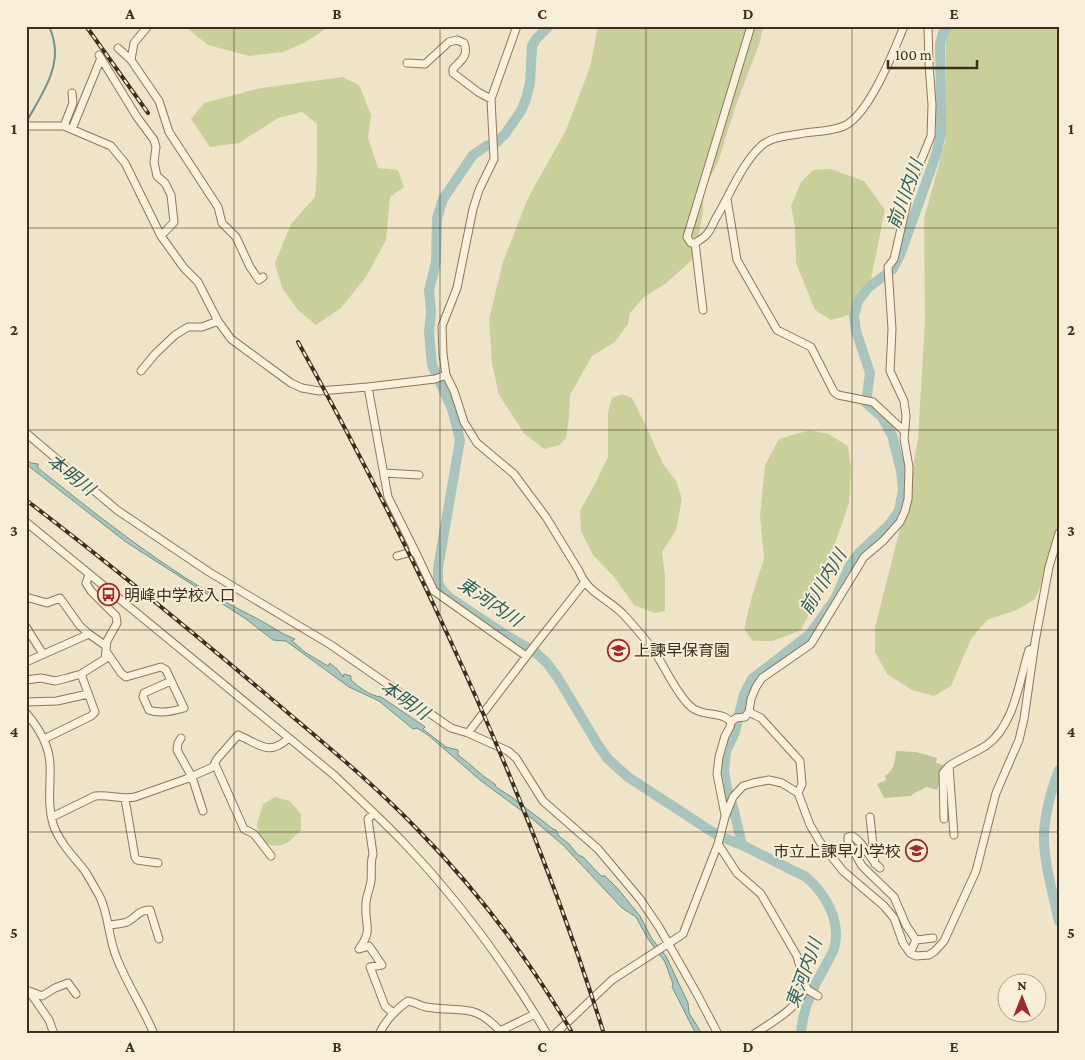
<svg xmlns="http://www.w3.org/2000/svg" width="1085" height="1060" font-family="'Crimson Pro','Noto Sans JP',serif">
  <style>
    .green { fill: #c9cf9b }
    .cemetery { fill: #bfc49a }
    .water { fill: #a9c4bc; stroke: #6f938a }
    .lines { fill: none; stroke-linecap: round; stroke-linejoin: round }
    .stream { stroke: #6f938a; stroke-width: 2 }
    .river { stroke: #a9c4bc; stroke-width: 10 }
    .minor-casing { stroke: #8d765c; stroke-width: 9 }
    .minor { stroke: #faf1dc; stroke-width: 7 }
    .rail-casing { stroke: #3d2e20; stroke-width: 4 }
    .rail { stroke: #f7eed8; stroke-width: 2; stroke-dasharray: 5.5; stroke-linecap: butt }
    .grid { fill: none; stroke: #3d2e20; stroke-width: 1; stroke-opacity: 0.55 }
    .labels { text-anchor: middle; stroke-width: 4; stroke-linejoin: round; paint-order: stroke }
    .poi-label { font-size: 16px; fill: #3d2e20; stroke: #f7eed8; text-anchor: start }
    .water-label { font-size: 18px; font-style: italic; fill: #2f5d5a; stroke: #f7eed8 }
    .neatline { fill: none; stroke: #3d2e20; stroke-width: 2 }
    .grid-label { font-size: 16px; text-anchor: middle; font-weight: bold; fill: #3d2e20 }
  </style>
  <rect width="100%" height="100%" fill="#f0e4c8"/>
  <!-- green -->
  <path class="green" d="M188,26H330L304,43L283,52L249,56L208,45L188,29Z
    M598,26H763L760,42L736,105L718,162L703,190V212L697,244L691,261L665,284L644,297L630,313L628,324L615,342L592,356L570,395L569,418L566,438L559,445L544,449L524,433L499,395L492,363L489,319L503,262L528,198L566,130L590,67Z
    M946,26H1059V520L1049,567L1035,599L1017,610L987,620L971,639L951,686L934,696L912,690L887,674L875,652V627L904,513L918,439L925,321L924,219L945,142Z
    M343,77L359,85L371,115L368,138L378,168L398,170L404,187L390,197L386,240L366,277L341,308L316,325L298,310L282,288L275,263L291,224L315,197L317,169V124L302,112L278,118L239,143L210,147L191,119L204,103L261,88Z
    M831,169L864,181L885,210L871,279L853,314L831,320L815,310L796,263L795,227L791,206L801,182L813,170Z
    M622,394L632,398L647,428L663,464L676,481L682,499L676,530L662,552L665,575V611L655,613L634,605L614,577L593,555L581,531L580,510L594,486L608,457V412L612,398Z
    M810,430L828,434L848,446L851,469L849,503L815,602L801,630L773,641H753L744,629L752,596L764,559L760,516L765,465L779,439Z
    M275,797L290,801L301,814V830C287,845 281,850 261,842L257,824L263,804Z"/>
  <!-- cemetery -->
  <path class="cemetery" d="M896,751L916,752L937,758L936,763L944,765L937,790L926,787C921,791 915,791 911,796L884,798L877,784L886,780L885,776C894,770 895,762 896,751Z"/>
  <!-- water -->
  <path class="water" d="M26,459L31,463L38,464V468C107,523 178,580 258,619C271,626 281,634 295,639L292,641L306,653L328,666L330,663L338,670L343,677L344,674L351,676V680C359,687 370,696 381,697L424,726L425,727L423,729L446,747L458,750V755C471,764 481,776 495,784L496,787L513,798L553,829L556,830L559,836L569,844L578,855L583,857L601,876H605L618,889L640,916L652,939L666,956L688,1003L689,1013L702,1034H696L672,987L673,984L665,962L648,939L636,917L622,908L563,845L530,817L480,780L428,735L417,728L413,729L379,701L349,687L286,641L273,640L246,619L126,542L26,464Z"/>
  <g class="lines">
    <!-- stream -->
    <path class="stream" d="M26,123C39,98 60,71 54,42C53,36 51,31 49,26"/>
    <!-- river -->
    <path class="river" d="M549,26L536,39L532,46L530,83L526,99L521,111L505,134L497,142L486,146L473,155L443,199L437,218L436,262L429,290L431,312L429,332L432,365L452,409L460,440L438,568V583L442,590L450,598L509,637L534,651L547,663L558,678L598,745L608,759L628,777L717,835L742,845L806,877C825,893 840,919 835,945C833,954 826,964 822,972C811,991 802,1012 801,1034
      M1059,770C1051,791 1045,811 1044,834C1043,860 1053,894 1059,921
      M742,845L733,807L727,788L724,771L726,751L735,732L744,694L752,679L810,634L836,597L849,567L858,554L889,525L899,511L903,490L901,471L892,435L882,417L866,403L870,373L856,331L854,316L858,301L869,287L893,269L900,255L937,152L941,132V114L940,44L943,33L948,26"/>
    <defs>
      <path id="minor" d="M148,26L134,43L131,60L159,101L169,132L218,207L222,223L236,237L250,267L259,280L263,277
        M517,26L491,99L494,159L479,190L473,209L457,288L442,326L443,354L446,375L454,391L464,422L477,443L514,474L546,517L579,571C588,594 608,598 624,615C635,627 647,641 656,654C667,671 675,691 689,705C701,718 721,710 731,722
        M118,48L131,60
        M99,55L137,117L154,140L156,147L154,162L157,176L165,183L171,195L174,222L161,236
        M407,63L425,64L449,42L457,40L464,43C469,56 461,60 453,69V73L478,92L491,99
        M26,126H64L111,146L125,163L161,236L184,268L198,282L218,321L231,339L291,383L302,388L319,391L368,387L435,379L446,375
        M64,126L73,103L72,93
        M72,129L101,58
        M727,199L737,260L777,330L811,347L834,392L838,395L873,402L904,431
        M695,243C698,241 704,238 707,234C711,230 713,223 716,218C729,196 742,164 760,147C770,137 786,136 799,134C814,131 830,132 844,126C869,115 894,51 904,26
        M695,243H691L687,237L751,26
        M695,243L703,310
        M141,371L155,354L175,335L188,327H202L218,321
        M368,387L388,497L415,551L397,556
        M26,433L117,510L209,572L331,645L451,728L468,733L508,751L516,758L543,801L598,849L640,899L659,927L697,994L718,1034
        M384,473L419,475
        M26,522L334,775C358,798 382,820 405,844C459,901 507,966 547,1034
        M415,551L434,591L526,656
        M26,597L47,603L60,598L80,626L89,634
        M26,627L43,654
        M106,651L121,673L126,677L161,667L166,670L184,708C174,711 159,714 149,710L143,697L144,693L171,681
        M26,662L89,634L106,646
        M26,680L41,678L55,681L67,678L81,674L105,659L107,641L117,623L116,616L91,591L86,583L89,575
        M26,702L57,701L88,694
        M749,712L761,718L800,761L802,784L798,793
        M26,713C39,728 49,744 50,764C51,784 47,804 53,824C59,842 73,856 85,871C90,879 95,888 100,897C109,916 108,936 116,956C126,983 143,1007 154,1034
        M468,733L535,645L584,583
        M181,738L178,743L177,750L192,777L203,811
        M44,739L91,716L95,712L81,674
        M215,764L244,829L254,834L271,856
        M125,799L135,857L137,860L158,863
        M374,813L368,819L373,854C370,863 372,872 371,881C370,889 366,896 366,904C364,926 374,928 359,949L369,946L382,965L370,967L385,1006L393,1013
        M725,815L717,774L719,757L725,736L730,727L731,722L736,718L745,717L749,712L751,699L756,687L762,678L811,644L864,557L883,541L900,522L905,511L908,499L909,467L904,439L906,416L904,401L890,371L892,329L888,267L894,259L911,185L931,136L932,105L929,64L928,26
        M52,817L95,796C109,794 121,800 135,797L186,779L213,767L217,759L238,735C260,744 268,757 289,738
        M870,817L875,864
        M944,819L943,773L949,766
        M954,835L949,766C961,758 975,753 987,745C1015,724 1019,681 1029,650L1034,648
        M718,844L737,873L761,894L797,956L805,985L808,990L818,996
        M880,868C869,859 864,842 852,836L848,837V841L862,866L894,897L906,925L916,940
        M109,925C114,924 122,924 127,922C136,918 138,910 150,910L159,939
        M910,953L916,940L933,938
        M29,991L42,996L55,988L68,983L76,994
        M29,991L49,1020L54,1034
        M379,1034C386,1020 395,1010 408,1001C415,1002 420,1006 426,1007C462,1013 473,1001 502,1033V1030L535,1014
        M555,1034L612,980L683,934L718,844L725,817L733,797L743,786L753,783L769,780L782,783L798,793L810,825L820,842L843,871L884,906L894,918L903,943L910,953L916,956L929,955L935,951L944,941L976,871L996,793L1019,740L1024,719L1035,642L1049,567L1059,533
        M754,1034C768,1025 805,1004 805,985"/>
    </defs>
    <!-- minor casing -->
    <use href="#minor" class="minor-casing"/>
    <!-- minor -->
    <use href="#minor" class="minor"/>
    <defs>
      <path id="rail" d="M86,26L148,113
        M298,342C421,563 528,792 604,1034
        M26,500C106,561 184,625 261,690C314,735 370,780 419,831C479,892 530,961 573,1034"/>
    </defs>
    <!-- rail casing -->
    <use href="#rail" class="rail-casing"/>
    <!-- rail -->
    <use href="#rail" class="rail"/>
  </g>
  <!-- grid -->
  <path class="grid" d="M234,26V1034M440,26V1034M646,26V1034M852,26V1034M26,228H1059M26,430H1059M26,630H1059M26,832H1059"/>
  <!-- icons -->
  <defs>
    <symbol id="bus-ring" viewBox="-11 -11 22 22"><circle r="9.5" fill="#f7eed8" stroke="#9e2a2b" stroke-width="1.5"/><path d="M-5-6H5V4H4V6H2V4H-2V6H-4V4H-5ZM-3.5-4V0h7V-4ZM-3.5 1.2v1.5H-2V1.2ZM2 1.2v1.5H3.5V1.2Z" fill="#9e2a2b"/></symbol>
    <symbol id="school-ring" viewBox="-11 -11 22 22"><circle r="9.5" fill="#f7eed8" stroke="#9e2a2b" stroke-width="1.5"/><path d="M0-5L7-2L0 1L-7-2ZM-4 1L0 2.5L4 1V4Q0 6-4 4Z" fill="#9e2a2b"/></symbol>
  </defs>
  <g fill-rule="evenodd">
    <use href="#bus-ring" x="96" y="582" width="25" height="25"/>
    <use href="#school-ring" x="606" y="638" width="25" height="25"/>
    <use href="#school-ring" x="904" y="838" width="25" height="25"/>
  </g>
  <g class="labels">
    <!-- poi labels -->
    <g class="poi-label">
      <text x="124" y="601">明峰中学校入口</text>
      <text x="634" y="656">上諫早保育園</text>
      <text x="901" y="857" text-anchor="end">市立上諫早小学校</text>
    </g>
    <!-- water labels -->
    <g class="water-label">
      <text transform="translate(905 194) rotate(-70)" y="6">前川内川</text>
      <text transform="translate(71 475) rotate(38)" y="6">本明川</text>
      <text transform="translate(823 582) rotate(-59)" y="6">前川内川</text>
      <text transform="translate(490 602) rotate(34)" y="6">東河内川</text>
      <text transform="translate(405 700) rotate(35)" y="6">本明川</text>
      <text transform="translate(804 973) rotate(-70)" y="6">東河内川</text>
    </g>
  </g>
  <!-- border -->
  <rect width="1085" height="1060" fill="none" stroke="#f7eed8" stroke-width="55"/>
  <!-- north arrow -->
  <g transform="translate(1022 998)"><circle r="24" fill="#f7eed8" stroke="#ada18e"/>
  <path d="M0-4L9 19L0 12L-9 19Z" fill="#9e2a2b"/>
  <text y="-8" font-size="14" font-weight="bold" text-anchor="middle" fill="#3d2e20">N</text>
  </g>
  <!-- scale -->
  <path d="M888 60v8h89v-8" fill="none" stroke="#3d2e20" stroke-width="2.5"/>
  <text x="895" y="60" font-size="15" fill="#3d2e20" stroke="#f7eed8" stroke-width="4" paint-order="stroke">100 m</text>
  <rect x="28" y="28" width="1030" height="1004" class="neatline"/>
  <g class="grid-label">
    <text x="130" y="19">A</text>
    <text x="337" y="19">B</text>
    <text x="542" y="19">C</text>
    <text x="748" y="19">D</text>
    <text x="954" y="19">E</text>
    <text x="14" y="134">1</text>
    <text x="1071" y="134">1</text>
    <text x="14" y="335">2</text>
    <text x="1071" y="335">2</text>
    <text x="14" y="536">3</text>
    <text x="1071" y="536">3</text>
    <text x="14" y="737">4</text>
    <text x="1071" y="737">4</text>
    <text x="14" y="938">5</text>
    <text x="1071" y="938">5</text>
    <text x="130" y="1052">A</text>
    <text x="337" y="1052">B</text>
    <text x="542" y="1052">C</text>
    <text x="748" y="1052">D</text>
    <text x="954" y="1052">E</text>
  </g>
</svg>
